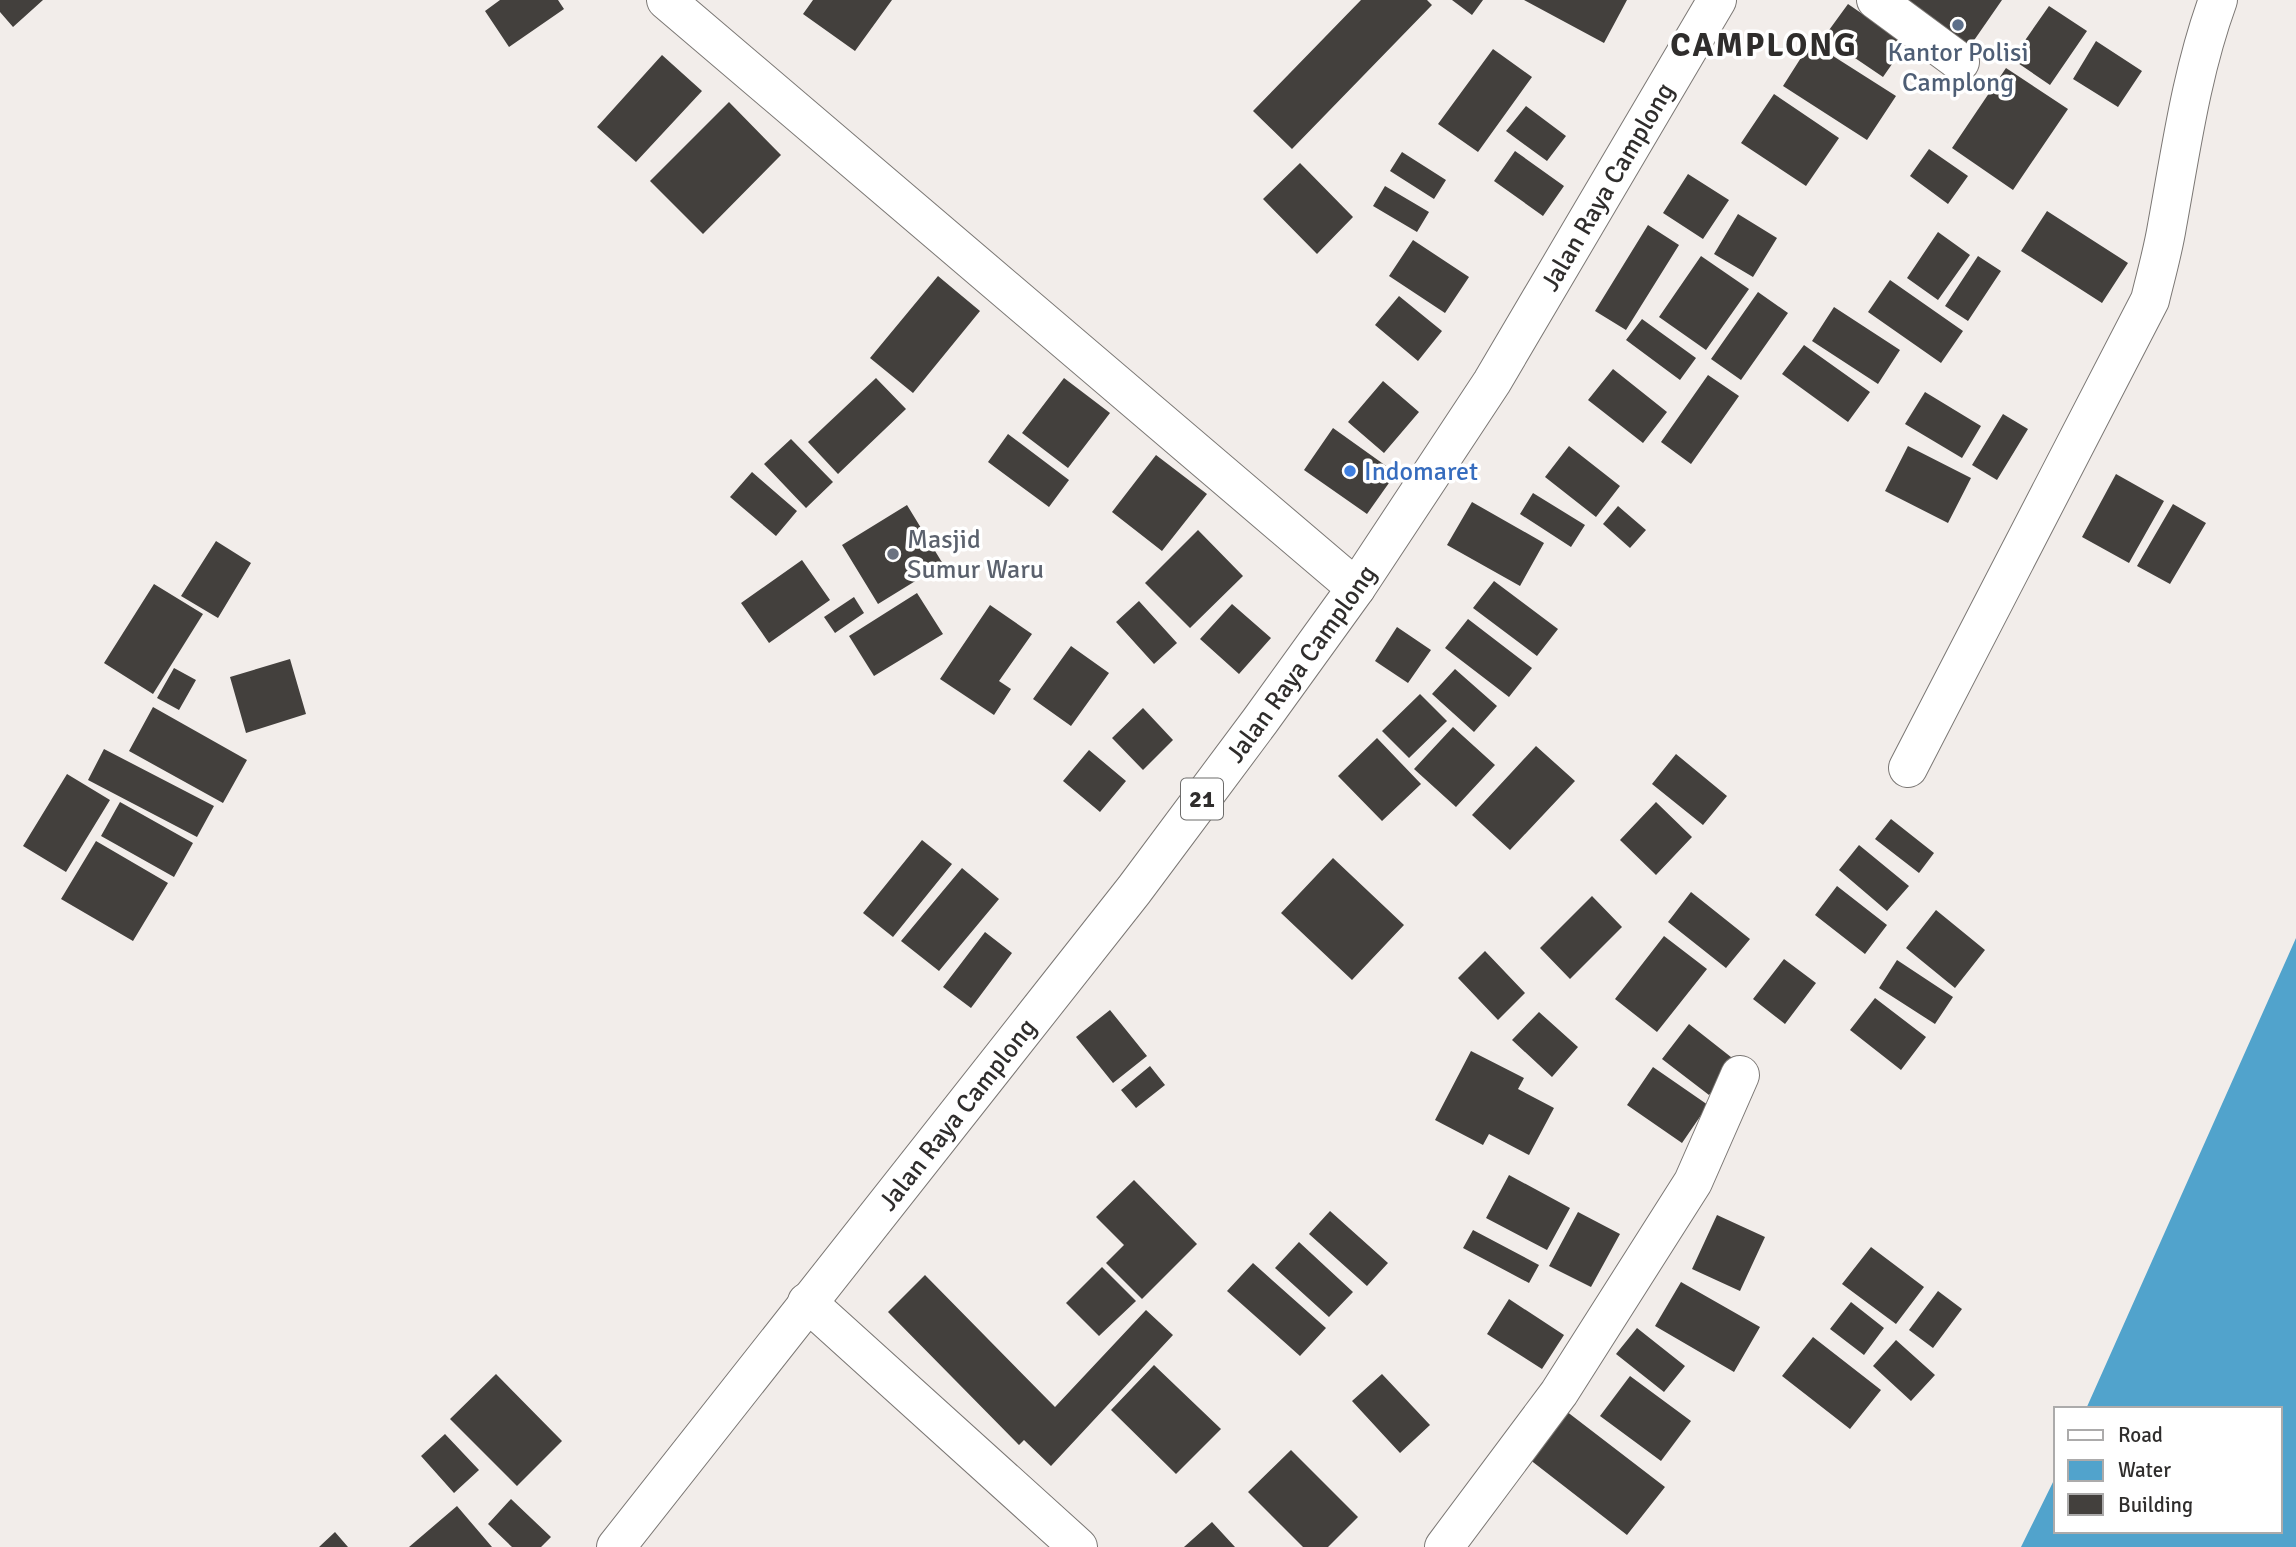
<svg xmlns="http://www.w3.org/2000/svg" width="2296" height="1547" font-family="Signika,sans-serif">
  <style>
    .water { fill: #51a3cc }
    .building { fill: #43403d }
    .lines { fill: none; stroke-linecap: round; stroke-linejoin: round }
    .street-casing { stroke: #7b7774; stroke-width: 40 }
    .secondary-casing { stroke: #7b7774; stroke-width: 40 }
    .highway-casing { stroke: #7b7774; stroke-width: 40 }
    .street { stroke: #fff; stroke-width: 38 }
    .secondary { stroke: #fff; stroke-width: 38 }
    .highway { stroke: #fff; stroke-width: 38 }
    .service-dot { fill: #5c6f8a; stroke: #fff; stroke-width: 2.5 }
    .shop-dot { fill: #3f7fe0; stroke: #fff; stroke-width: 2.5 }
    .worship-dot { fill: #6b7280; stroke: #fff; stroke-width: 2.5 }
    .labels { text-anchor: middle; stroke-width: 7; stroke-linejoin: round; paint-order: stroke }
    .shield { fill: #fff; stroke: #6d6c6b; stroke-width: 2 }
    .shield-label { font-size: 24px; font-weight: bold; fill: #2f2d2c }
    .service-label { font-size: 26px; fill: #4e5e75; stroke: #fff }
    .street-label { font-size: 26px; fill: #2f2d2c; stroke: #fff }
    .shop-label { font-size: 26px; fill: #366cbe; stroke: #fff; text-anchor: start }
    .worship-label { font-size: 26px; fill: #5b616d; stroke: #fff; text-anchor: start }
    .district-label { font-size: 33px; font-weight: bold; letter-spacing: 2px; fill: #2f2d2c; stroke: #fff }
  </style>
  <rect width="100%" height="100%" fill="#f2edea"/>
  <!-- water -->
  <path class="water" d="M2296,938V1547H2021L2056,1476V1531H2280V1409H2086Z"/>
  <!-- building -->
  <path class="building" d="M0,0H43L13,27L0,12Z
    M500,0H558L564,9L509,47L485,11Z
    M813,0H892L855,51L803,14Z
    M1361,0H1427L1432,5L1292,149L1253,111Z
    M1452,0H1483L1472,15Z
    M1524,0H1627L1604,43Z
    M1896,0H2002L1968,49Z
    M1848,4L1906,44L1883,77L1824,37Z
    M2049,6L2087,31L2050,85L2012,59Z
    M2096,41L2142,71L2118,107L2073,79Z
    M1811,42L1896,96L1867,140L1783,86Z
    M1493,49L1532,77L1478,152L1438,124Z
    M662,55L702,91L636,162L597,127Z
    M2006,68L2068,109L2013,190L1952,148Z
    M1774,94L1839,138L1806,186L1741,143Z
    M729,102L781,155L703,234L650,181Z
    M1526,106L1566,136L1547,161L1506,131Z
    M1929,149L1968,176L1948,204L1910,176Z
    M1515,151L1564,186L1543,216L1494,181Z
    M1402,152L1446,180L1434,199L1390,171Z
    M1300,163L1353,217L1317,254L1263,199Z
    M1688,174L1729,200L1703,239L1663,213Z
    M1385,186L1429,212L1417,232L1373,206Z
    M2047,211L2128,263L2102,303L2021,251Z
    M1738,214L1777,238L1753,277L1714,254Z
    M1648,225L1679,245L1626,330L1595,311Z
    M1938,232L1970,255L1938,300L1907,278Z
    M1413,240L1469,277L1445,313L1389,276Z
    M1701,256L1749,289L1706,350L1659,317Z
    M1978,256L2001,271L1968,321L1945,306Z
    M938,276L980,311L913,393L870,358Z
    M1890,280L1963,331L1941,363L1868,312Z
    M1758,292L1788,313L1741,380L1711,359Z
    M1399,296L1442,331L1418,361L1375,325Z
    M1834,307L1900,350L1878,384L1812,341Z
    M1642,319L1696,358L1680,380L1626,340Z
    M1804,345L1870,392L1848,422L1782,374Z
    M1613,369L1667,412L1643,443L1588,400Z
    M1708,375L1739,396L1691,464L1661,442Z
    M876,378L906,409L838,474L808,442Z
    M1064,378L1110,413L1068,468L1022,433Z
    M1383,381L1419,412L1384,453L1348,422Z
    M1925,392L1981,426L1962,458L1905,424Z
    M2003,414L2028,429L1997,480L1972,465Z
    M1333,428L1396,473L1367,514L1304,470Z
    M1008,434L1069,480L1049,507L988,462Z
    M791,439L833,482L806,508L764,464Z
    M1569,446L1620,486L1596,517L1545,477Z
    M1908,446L1971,478L1948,523L1885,491Z
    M1156,455L1207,494L1162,551L1112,512Z
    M752,472L797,511L776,536L730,497Z
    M2116,474L2164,501L2129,563L2082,537Z
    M1533,493L1585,525L1571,547L1520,514Z
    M1472,502L1544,543L1520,586L1447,545Z
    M2173,504L2206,523L2170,584L2137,566Z
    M907,505L943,564L878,604L842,545Z
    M1618,506L1646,530L1630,548L1603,524Z
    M1198,530L1243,576L1190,628L1145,583Z
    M216,541L251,563L218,618L181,596Z
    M802,560L830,600L769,643L741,603Z
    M1494,581L1558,629L1537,656L1473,608Z
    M154,584L203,614L153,694L104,663Z
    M917,593L943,634L874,676L849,636Z
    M854,597L864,613L835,633L824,617Z
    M1139,601L1177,643L1154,664L1116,622Z
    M1232,604L1271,638L1239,674L1200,639Z
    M990,605L1032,634L999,681L1011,689L994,715L940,679Z
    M1468,619L1532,668L1509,697L1445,648Z
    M1397,627L1431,650L1408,683L1375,661Z
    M1071,646L1109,673L1071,726L1033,699Z
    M290,659L306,714L246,733L230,677Z
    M174,668L196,680L179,710L157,698Z
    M1455,669L1497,706L1474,732L1432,694Z
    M1420,694L1447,721L1409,758L1382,731Z
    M153,707L247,760L223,803L129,751Z
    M1143,708L1173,740L1143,770L1112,738Z
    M1453,727L1495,765L1456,807L1414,769Z
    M1377,738L1421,784L1382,821L1338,776Z
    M1536,746L1575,781L1510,850L1472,815Z
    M104,749L214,806L197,837L88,780Z
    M1089,750L1126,781L1100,812L1063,781Z
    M1676,754L1727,796L1703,825L1652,784Z
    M67,774L110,800L66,872L23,846Z
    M120,802L193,843L174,877L101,836Z
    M1656,802L1692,837L1656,875L1620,840Z
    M1891,819L1934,853L1919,873L1875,839Z
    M922,840L952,864L893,937L863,913Z
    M96,841L168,883L133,941L61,899Z
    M1859,845L1909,886L1887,911L1839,870Z
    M1333,858L1404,925L1352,980L1281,913Z
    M962,868L999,899L939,971L901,941Z
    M1837,886L1887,925L1865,954L1815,915Z
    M1691,892L1750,939L1726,968L1668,922Z
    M1592,896L1622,927L1570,979L1540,948Z
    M1936,910L1985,950L1955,988L1906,948Z
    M985,932L1012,953L971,1008L943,987Z
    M1664,936L1707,969L1657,1032L1615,999Z
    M1485,951L1525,993L1498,1020L1458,978Z
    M1784,959L1816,983L1785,1024L1753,999Z
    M1897,960L1953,997L1935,1024L1879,988Z
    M1875,998L1926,1037L1901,1070L1850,1030Z
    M1110,1010L1147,1056L1113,1083L1076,1037Z
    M1539,1012L1578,1047L1552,1077L1512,1040Z
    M1689,1024L1736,1061L1709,1095L1662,1059Z
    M1471,1051L1524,1078L1518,1089L1554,1108L1529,1155L1489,1134L1483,1145L1435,1120Z
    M1150,1066L1165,1085L1136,1108L1121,1090Z
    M1653,1067L1708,1105L1682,1143L1627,1105Z
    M1509,1175L1570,1208L1547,1250L1486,1218Z
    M1134,1180L1197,1244L1142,1299L1106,1263L1124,1245L1096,1217Z
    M1330,1211L1388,1263L1367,1286L1309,1234Z
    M1578,1212L1620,1234L1591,1287L1549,1266Z
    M1717,1215L1765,1237L1740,1291L1692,1269Z
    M1473,1230L1539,1265L1529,1283L1463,1248Z
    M1299,1242L1353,1292L1329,1317L1275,1268Z
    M1871,1247L1924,1287L1896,1324L1842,1284Z
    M1253,1263L1326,1328L1300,1356L1227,1291Z
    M1102,1267L1136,1301L1099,1336L1066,1303Z
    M925,1275L1055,1407L1146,1310L1173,1335L1051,1466L1024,1440L1019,1445L888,1312Z
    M1681,1282L1760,1327L1734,1372L1655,1326Z
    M1938,1291L1962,1309L1933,1348L1909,1330Z
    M1509,1299L1564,1335L1542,1369L1487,1334Z
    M1851,1302L1884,1328L1864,1355L1830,1329Z
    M1637,1328L1685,1366L1664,1392L1616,1354Z
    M1813,1337L1881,1390L1850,1429L1782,1376Z
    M1896,1340L1935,1375L1911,1401L1873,1366Z
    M1154,1365L1221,1429L1176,1474L1111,1410Z
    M496,1374L562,1441L517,1486L450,1419Z
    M1382,1374L1430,1425L1400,1453L1352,1401Z
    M1630,1376L1691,1421L1661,1461L1600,1416Z
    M1566,1411L1665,1487L1627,1535L1529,1459Z
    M445,1434L479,1470L454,1493L421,1456Z
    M1291,1450L1358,1517L1328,1547H1303L1248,1492Z
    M511,1499L551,1537L541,1547H512L488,1524Z
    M457,1506L492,1547H409Z
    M1212,1522L1235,1547H1184Z
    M335,1532L348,1547H319Z"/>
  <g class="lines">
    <defs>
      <path id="street" d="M1876,0L1960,62
        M1908,768L2150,300C2156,275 2163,251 2167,226C2181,150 2191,74 2218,0
        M807,1302L1078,1547
        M1444,1547L1559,1393L1693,1182L1740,1075"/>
      <path id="secondary" d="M666,0L1356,588"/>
      <g id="highway">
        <path id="s1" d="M616,1547L1134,890L1260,721L1356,588L1492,382L1717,0"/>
      </g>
    </defs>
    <!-- street casing -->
    <use href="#street" class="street-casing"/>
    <!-- secondary casing -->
    <use href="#secondary" class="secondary-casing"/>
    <!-- highway casing -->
    <use href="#highway" class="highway-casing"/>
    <!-- street -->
    <use href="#street" class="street"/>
    <!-- secondary -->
    <use href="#secondary" class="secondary"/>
    <!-- highway -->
    <use href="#highway" class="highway"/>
  </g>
  <!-- markers -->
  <circle class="service-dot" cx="1958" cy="25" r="7"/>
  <circle class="shop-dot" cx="1350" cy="471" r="7"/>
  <circle class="worship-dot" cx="893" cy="554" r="7"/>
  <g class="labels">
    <!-- shield labels -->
    <rect class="shield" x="1181" y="778.5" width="42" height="41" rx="5"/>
    <g class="shield-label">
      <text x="1202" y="807">21</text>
    </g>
    <!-- service labels -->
    <g class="service-label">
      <text x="1958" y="61">Kantor Polisi<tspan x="1958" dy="30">Camplong</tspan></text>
    </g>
    <!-- street labels -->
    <g class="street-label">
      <text dy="9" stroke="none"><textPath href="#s1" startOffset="1685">Jalan Raya Camplong</textPath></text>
      <text dy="9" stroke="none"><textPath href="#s1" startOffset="1118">Jalan Raya Camplong</textPath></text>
      <text dy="9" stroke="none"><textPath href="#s1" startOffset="551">Jalan Raya Camplong</textPath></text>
    </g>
    <!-- shop labels -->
    <g class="shop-label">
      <text x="1364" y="480">Indomaret</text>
    </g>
    <!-- worship labels -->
    <g class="worship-label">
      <text x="907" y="548">Masjid<tspan x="907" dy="30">Sumur Waru</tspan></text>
    </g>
    <!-- district labels -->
    <g class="district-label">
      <text x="1764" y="56">CAMPLONG</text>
    </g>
  </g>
  <!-- legend -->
  <rect x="2054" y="1407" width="228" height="126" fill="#ffffff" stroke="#acabab" stroke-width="2"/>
  <rect x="2068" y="1430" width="35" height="10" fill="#ffffff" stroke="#acabab" stroke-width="2"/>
  <text x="2118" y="1442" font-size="21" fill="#2f2d2c">Road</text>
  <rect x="2068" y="1460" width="35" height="21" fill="#51a3cc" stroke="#acabab" stroke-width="2"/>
  <text x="2118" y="1477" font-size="21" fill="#2f2d2c">Water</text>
  <rect x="2068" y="1494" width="35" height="21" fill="#43403d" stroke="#acabab" stroke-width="2"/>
  <text x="2118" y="1512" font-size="21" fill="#2f2d2c">Building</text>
</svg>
